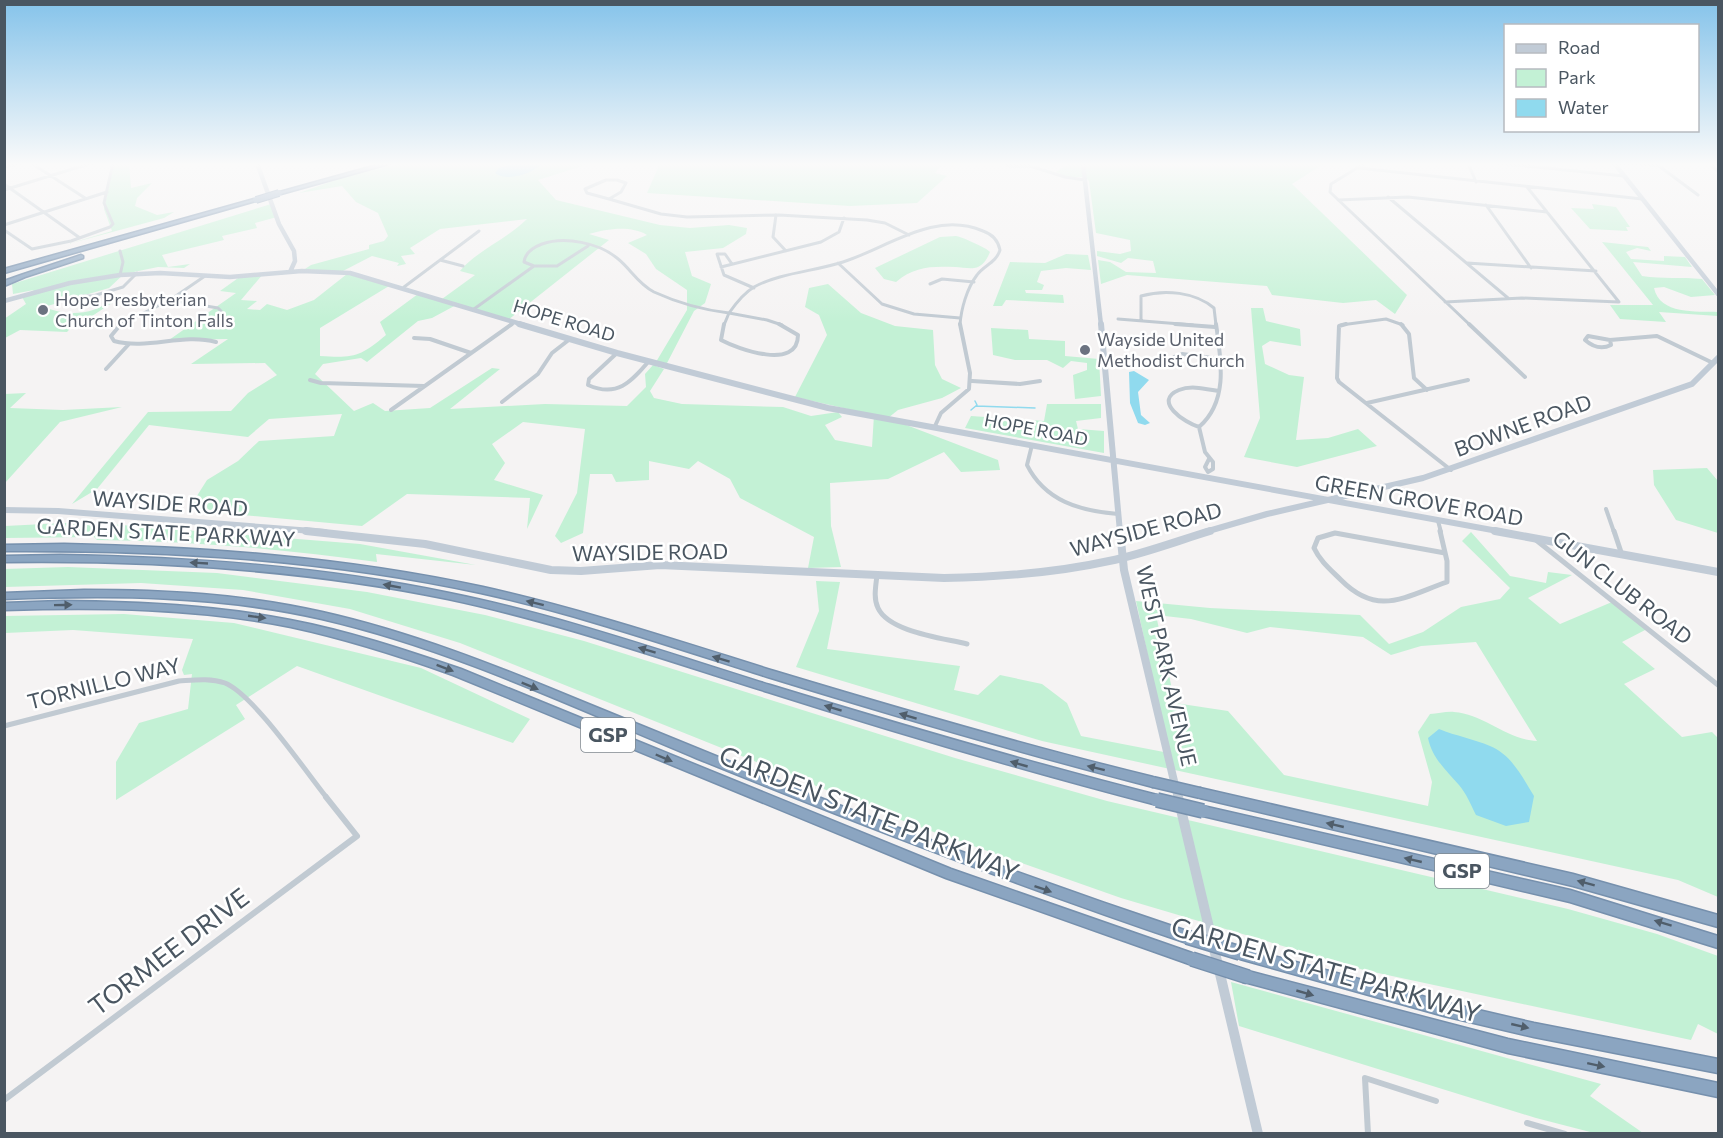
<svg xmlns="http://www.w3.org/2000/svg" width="1723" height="1138" font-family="Commissioner,sans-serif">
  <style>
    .green { fill: #c3f1d5; fill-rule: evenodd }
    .water { fill: #90daee }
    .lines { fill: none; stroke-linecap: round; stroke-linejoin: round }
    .stream { stroke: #90daee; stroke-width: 1.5 }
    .highway-casing { stroke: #7690ad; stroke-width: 3 }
    .street-far3 { stroke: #c1cad2; stroke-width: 3 }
    .street-far2 { stroke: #c1cad2; stroke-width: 4 }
    .street-far1 { stroke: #c1cad2; stroke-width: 5 }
    .street { stroke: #c1cad2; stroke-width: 6 }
    .secondary-far3 { stroke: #c1cbd6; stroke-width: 4.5 }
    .secondary-far2 { stroke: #c1cbd6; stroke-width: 6 }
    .secondary-far1 { stroke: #c1cbd6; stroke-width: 8 }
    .secondary { stroke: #c1cbd6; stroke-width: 10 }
    .highway { fill: #8ba5c1; fill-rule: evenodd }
    .highway-bridge-far2-casing { stroke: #7690ad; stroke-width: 8; stroke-linecap: butt }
    .highway-bridge-far1-casing { stroke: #7690ad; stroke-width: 13; stroke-linecap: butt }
    .highway-bridge-casing { stroke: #7690ad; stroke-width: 16; stroke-linecap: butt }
    .highway-bridge-far2 { stroke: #8ba5c1; stroke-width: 6 }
    .highway-bridge-far1 { stroke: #8ba5c1; stroke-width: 10 }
    .highway-bridge { stroke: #8ba5c1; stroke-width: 13 }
    .oneway { fill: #505e6b }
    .worship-dot { fill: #6b7280; stroke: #fff; stroke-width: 2 }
    .labels { text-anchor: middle; stroke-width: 5; stroke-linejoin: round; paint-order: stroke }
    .far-worship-label { font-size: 18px; fill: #5b616d; stroke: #fff; text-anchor: start }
    .far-street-label { font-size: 18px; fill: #4a5661; stroke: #fff }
    .shield { fill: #fff; stroke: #808990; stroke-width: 1.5 }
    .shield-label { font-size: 20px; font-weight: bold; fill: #4a5661 }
    .street-label { font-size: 21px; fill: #4a5661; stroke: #fff }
    .near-street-label { font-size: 26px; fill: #4a5661; stroke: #fff }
  </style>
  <rect width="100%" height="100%" fill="#f5f3f3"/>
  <!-- green -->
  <path class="green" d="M114,163H129L131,188L152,183L137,198L135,206L157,215L174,212L164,218L68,244L112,231L104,209Z
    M403,163H516L499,168L542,163H592L538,180L556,200L660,225L690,228L729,225L747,228L746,234L723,248L685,252L692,276L711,284L705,303L694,311L666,365L656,362L687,310V290L656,269L646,254L628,243L647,235C630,225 607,229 589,234L609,240L508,320L458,304L432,318L418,321L367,362L361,358L323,364L315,374L354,411L373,403L385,411L430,408L492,368L500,369L450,409L545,404L627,406L646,387L645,374L653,365L664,369L650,391L654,398L682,404L783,407L811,416L838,412L842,417L825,425L835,440L872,447L874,415L795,397L827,335L819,315L805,307L809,288L828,284L861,313L895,326L933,330L935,365L942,379L961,388L942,398L898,410L888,418L998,460L1000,470L961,472L944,452L888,479L830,483L831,526L841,567L808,568L814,537L740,498L730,479L698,461L689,469L649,461V480L616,482L612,474H590L583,533L561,543L555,536L577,493L585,429L523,422L492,444L505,463L494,480L543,495L527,529L530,498L407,494L362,526L188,510L207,480L238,461L259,441L334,436L342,414L269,419L248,437L149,425L97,489L72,504L148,412L231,411L248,393L277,375L265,363L191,364L228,339L169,340L236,293L220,291L241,276L263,274L241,300L257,301L247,309L260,310L267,304L287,310L314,300L347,274L389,286L320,328V356C354,358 360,357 386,335L380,322L418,294L442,299L475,275L460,271C475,252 507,239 527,219L440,229L410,248L415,254L401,256L406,264L397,266L399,263L372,256L341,272L305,269L311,265L369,249V245L384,241L388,236L378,213L356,202L342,186L299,193L347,176Z
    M660,163H943L935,173L947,176L917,203L850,206L647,193Z
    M1061,163H1325L1292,184L1407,295L1395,314L1376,300L1343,303L1272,295L1267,286L1127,275L1101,284L1098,260L1110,262L1126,272L1156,273L1153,261L1128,258L1121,263L1097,256V251L1120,254L1131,251L1130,240L1096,233L1089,181L1085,177H1068L1056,172L1067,165Z
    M271,204L277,217L255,223L257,228L222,236L224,240L162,255L168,267L190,264L184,268L158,267L124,274L109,288L44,307C66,316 93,316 112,299H118L89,318H80L67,332L20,330L5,338L4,319L26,304L22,297L34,290L13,294L12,284Z
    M1592,204L1616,207L1630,227H1626L1628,231L1590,229L1571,208L1594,209Z
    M956,236C962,237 987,248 990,252C987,259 983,267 974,268C969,269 961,267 955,267C933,266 914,266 896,282L884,279L875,268L940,237Z
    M1602,242L1648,247L1651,251L1637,248L1626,252L1631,259L1664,261V256L1685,257L1692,267L1633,262L1642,276C1663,279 1681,277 1702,279L1715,295L1691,297L1664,287L1654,288C1660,315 1696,311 1718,312V316L1659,312L1666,322L1620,319L1610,305H1653Z
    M1066,254L1088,255L1091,270L1066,268L1041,271L1037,282L1044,285L1042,290H1025L1026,293L1063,295L1064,303L1006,300L1002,306H993L1010,262L1045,263Z
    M1251,308H1263L1266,321L1300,329L1301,346L1270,341L1262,346L1265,364L1289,375L1304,377L1296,440L1328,438L1358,429L1377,446L1297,467L1244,457L1260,418Z
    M991,328L1028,330L1029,339L1065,341V356L1099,359L1101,396L1075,399L1073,375L1087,370V363L1071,361L1063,368L1047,360H1015L993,355Z
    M26,393L10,408L63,410L122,407L60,422L5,483V394Z
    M1047,404H1101V418L1076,421L1078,429L1104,431V453L965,428L971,416L1044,421Z
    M1707,468L1718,481V533L1676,520L1654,485L1653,470Z
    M84,522L360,544L476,565L376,554L377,562C284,549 191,541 97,540L94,537L5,538V526Z
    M1471,532L1510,576L1546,583L1548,572L1572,575L1528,598L1560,624L1612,602L1647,629L1622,642L1655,669L1624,684L1682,737L1712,732L1718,738V897L1678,880L1042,741L796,667L819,611L816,581L840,582L827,649L960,666L954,690L978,695L1000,675L1042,684L1067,703L1081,736L1169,753L1136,601L1210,608L1360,615L1389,644L1423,632L1461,607L1500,599L1510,588L1462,541ZM1156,615L1191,619L1247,633L1270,627L1363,637L1391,655L1421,646L1476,642L1537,741C1507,740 1484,714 1454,712C1447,711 1438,714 1430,714L1418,732L1432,782L1428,806L1284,775L1228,711L1175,703Z
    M68,567L217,573L367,592L485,615L584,641L955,758L1107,801L1568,909L1657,934L1718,956V1034L1698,1024L1691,1040L1364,970L1121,898L911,824L460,643L350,609L243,590L141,583L5,587L4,569Z
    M124,614L234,623L421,668L530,719L513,743L297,666L236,705L245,719L116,800V762L139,723L188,709L192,674L184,675L182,670L193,639L73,630L5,633L4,616Z
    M1231,982L1601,1084L1590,1096L1643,1133H1594L1536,1118L1239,1026Z"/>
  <!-- water -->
  <path class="water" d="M516,163H542C534,174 506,182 495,173L499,168Z
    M1134,371L1149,380L1138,392L1141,415L1150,423L1145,425L1138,423L1130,403L1129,372Z
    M1439,729C1456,736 1474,739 1490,746C1511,754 1523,778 1534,796L1529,822L1506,826L1476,815C1471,805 1466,793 1459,785C1446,770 1432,758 1428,738Z"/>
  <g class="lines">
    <!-- stream -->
    <path class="stream" d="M976,406L1035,408
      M971,410L977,405L975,401"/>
    <defs>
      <path id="highway" d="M384,163H392L281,194L276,193Z
        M254,199L259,200L4,273V269Z
        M81,255L83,256V258L25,277L4,286V281L21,275Z
        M64,544C205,547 345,557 483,587C582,609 678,641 774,671C900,709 1026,746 1153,777L1157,779L1158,782L1157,785L1153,787C1025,754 898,717 771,678C675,648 580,615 481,593C324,559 165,550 4,551V545Z
        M60,555C190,557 321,566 449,593C558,615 664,652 770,685C898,724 1027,762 1157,795L1161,797L1163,800L1161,803L1157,805C1026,771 897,733 768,692C662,659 557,622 448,599C302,569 153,560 4,562V556Z
        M84,590C164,590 244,594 322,612C411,632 497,666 581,701C635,723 689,745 743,767C889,826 1037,881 1187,931L1191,933L1193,937L1191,941L1187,943C1021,887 858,824 696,758C573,707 452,649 322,619C218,595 110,595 4,599V593Z
        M63,601C139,602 215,605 290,620C348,631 405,650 461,669L951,869L1192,953L1196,955L1198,959L1196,963L1192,965L946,878L453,675C400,656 347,639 291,627C197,608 100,607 4,610V603Z
        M1200,788L1573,874L1718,915V927L1573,886L1200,798L1196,796L1194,793L1196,790Z
        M1203,806L1570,890L1718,936V948L1570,902L1203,816L1199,815L1197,811L1199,807Z
        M1240,947L1444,1002L1534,1023L1718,1059V1073L1534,1037L1444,1016L1240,959L1236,957L1234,953L1236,949Z
        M1248,971L1508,1039L1718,1083V1097L1508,1053L1248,983L1243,982L1242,977L1243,972Z"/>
    </defs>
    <!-- highway casing -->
    <use href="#highway" class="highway-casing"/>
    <!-- street-far3 -->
    <path class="street-far3" d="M31,163L85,198
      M1003,163L1009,166H1030L1022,163
      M1365,163L1331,184L1330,192L1470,325
      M1468,163L1476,182
      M1496,163L1624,176
      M1620,163L1657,165
      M1655,163L1698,195
      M1718,163L1711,165L1718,171
      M1030,166L1065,177L1085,180
      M4,167L21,163
      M1359,168L1642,199
      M606,180H617L626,183L621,192L609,199L587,193L585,189Z
      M4,184L80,238
      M4,190L92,163
      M1388,197L1508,298
      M609,199L661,214L687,217L779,215L867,220L885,223L909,235
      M1338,200L1408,197L1547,212
      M1486,205L1531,268
      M776,215L773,237L786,251
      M4,225L107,192
      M4,230L32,249L71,241L110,227L113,224L104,203L113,163
      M120,251L123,262L120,275
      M440,260L463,266
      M838,263L882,304L914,314L960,318
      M1467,263L1596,271
      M732,264L725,254H717L724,275L754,288
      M534,266H557L588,246
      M721,267L821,242L839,232L844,218
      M930,284L942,279L974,282
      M404,287L479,231
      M83,296H93L78,300Z
      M93,296L123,287L137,273
      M170,300L218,308L221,311
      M1445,302L1522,298L1619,302L1527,187
      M474,309L534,266L524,262C525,253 534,247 542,244C565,236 599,243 617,258C631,269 637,283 654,292C678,303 704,310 729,313
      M729,313L767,320L782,325
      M729,313C736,303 744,293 754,287C779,273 816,271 843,262C887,248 934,210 983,231C992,234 998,240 1000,250C996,263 984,265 977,275C967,288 961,309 960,325
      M1118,319L1193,325
      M1141,321V296C1165,289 1195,292 1214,308L1216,325
      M119,325L170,300L205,276
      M510,325L514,322
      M724,325L729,313
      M1341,325L1386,319L1403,325"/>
    <!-- street-far2 -->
    <path class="street-far2" d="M121,324L111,336L114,341C148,350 182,333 216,342
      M724,324L721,340C738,349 798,371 798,335L779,324
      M1175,324L1215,327
      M1346,324L1339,326L1337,378L1339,382L1451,470
      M1401,324L1409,334L1414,378L1427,390
      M1469,324L1525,377
      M1588,336L1610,340L1611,345C1601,350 1593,347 1585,340Z
      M414,338L430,339L471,353
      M1610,340L1657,336L1713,363
      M617,353L589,379L588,385C617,398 631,382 649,361
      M1174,357L1182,354L1220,359
      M106,369L129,344
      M310,380L321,383L424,386
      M972,381L1020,384L1040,381
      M502,402L538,374L552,353L570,339
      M1367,403L1468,380
      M391,410L512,324
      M935,426L941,413L969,389L970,373L960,324
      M1199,427C1185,423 1152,401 1179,390C1191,385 1206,389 1218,391
      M1032,445L1027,465C1045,501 1080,511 1118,514
      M1208,472L1213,469V462L1205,452L1199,427C1229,401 1221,359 1216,324
      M1208,472L1205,467L1209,459
      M1606,509L1614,532
      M1438,521L1441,532"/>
    <!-- street-far1 -->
    <path class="street-far1" d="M1440,531L1447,561V582C1404,597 1378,617 1341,580C1331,570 1320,561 1314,548L1318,538L1335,533L1445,553
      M1614,531L1622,555
      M1536,540L1718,685
      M877,575C876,585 873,598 878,608C889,632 943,638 967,644
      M4,726L179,681C195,680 210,678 225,683C253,694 306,772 327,798"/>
    <!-- street -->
    <path class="street" d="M4,1100L357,836L326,797
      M1527,1123L1565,1134
      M1368,1134L1365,1078L1436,1101"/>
    <!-- secondary-far3 -->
    <path class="secondary-far3" d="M257,163L279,224L294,251L295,261L290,272
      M1083,163L1101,325
      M1614,163L1718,294
      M4,301L70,283L120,275L160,273L230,277L302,271L350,273L524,325"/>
    <!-- secondary-far2 -->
    <path class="secondary-far2" d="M519,324L617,353L828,408L1503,532
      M1101,324L1120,532
      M4,510L58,511L325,532
      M1205,532L1267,514L1423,478L1692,384L1718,358"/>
    <!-- secondary-far1 -->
    <path class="secondary-far1" d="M306,531L425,544L551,570L581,571L660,565L944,578C999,577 1055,573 1109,561C1143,554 1177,541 1210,531
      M1120,531L1124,570L1178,798
      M1495,531L1718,572"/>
    <!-- secondary -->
    <path class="secondary" d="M1178,797L1258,1134"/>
    <!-- highway -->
    <use href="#highway" class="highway"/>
    <defs>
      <path id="highway-bridge-far2" d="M256,200L279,193"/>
      <path id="highway-bridge-far1" d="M1153,782L1200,793"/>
      <path id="highway-bridge" d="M1157,800L1203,811
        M1187,937L1240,953
        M1192,959L1248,977"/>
    </defs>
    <!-- highway-bridge-far2 casing -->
    <use href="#highway-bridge-far2" class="highway-bridge-far2-casing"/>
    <!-- highway-bridge-far1 casing -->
    <use href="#highway-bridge-far1" class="highway-bridge-far1-casing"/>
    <!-- highway-bridge casing -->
    <use href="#highway-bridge" class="highway-bridge-casing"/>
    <!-- highway-bridge-far2 -->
    <use href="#highway-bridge-far2" class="highway-bridge-far2"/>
    <!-- highway-bridge-far1 -->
    <use href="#highway-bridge-far1" class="highway-bridge-far1"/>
    <!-- highway-bridge -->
    <use href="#highway-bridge" class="highway-bridge"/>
  </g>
  <!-- one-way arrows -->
  <defs><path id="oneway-solid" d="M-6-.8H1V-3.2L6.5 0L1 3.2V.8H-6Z" transform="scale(1.5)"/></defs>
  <g class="oneway">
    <use href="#oneway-solid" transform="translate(199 563) rotate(-177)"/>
    <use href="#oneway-solid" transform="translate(392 586) rotate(-170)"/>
    <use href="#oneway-solid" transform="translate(535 603) rotate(-166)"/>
    <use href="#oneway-solid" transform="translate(63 605) rotate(-1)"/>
    <use href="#oneway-solid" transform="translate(257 617) rotate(8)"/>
    <use href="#oneway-solid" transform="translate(647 650) rotate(-163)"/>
    <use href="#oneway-solid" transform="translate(721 659) rotate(-163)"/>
    <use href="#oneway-solid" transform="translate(445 668) rotate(21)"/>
    <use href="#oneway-solid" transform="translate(530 686) rotate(22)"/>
    <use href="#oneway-solid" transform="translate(833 708) rotate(-163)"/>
    <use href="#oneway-solid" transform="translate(908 716) rotate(-163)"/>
    <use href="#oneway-solid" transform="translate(664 758) rotate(23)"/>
    <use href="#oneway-solid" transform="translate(1019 764) rotate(-164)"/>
    <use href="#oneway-solid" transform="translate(1096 768) rotate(-166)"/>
    <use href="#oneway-solid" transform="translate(1335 825) rotate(-167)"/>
    <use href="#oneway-solid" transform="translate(1413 860) rotate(-167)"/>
    <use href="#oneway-solid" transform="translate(1586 883) rotate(-165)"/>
    <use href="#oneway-solid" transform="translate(1043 889) rotate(19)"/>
    <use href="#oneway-solid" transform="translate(1663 923) rotate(-163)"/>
    <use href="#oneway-solid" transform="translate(1305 993) rotate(16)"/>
    <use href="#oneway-solid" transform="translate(1520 1026) rotate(13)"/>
    <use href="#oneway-solid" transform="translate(1596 1065) rotate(12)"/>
  </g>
  <!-- sky -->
  <linearGradient id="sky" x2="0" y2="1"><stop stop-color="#85c3ea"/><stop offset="0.51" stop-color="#fafafa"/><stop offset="1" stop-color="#fafafa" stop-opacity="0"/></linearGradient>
  <rect width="1723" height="322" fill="url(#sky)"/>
  <!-- markers -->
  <g class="worship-dot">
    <circle cx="43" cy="310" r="6"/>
    <circle cx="1085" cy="350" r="6"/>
  </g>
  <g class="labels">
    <!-- far-worship labels -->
    <g class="far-worship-label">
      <text x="55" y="306">Hope Presbyterian<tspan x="55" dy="21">Church of Tinton Falls</tspan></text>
      <text x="1097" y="346">Wayside United<tspan x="1097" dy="21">Methodist Church</tspan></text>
    </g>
    <!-- far-street labels -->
    <g class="far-street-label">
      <text transform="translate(564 321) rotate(17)" y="6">HOPE ROAD</text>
      <text transform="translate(1036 430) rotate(11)" y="6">HOPE ROAD</text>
    </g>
    <!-- shield labels -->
    <g class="shield">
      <rect x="581" y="718" width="54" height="34" rx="4.5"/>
      <rect x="1435" y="854" width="54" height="34" rx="4.5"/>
    </g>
    <g class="shield-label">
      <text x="608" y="742">GSP</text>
      <text x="1462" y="878">GSP</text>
    </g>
    <!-- street labels -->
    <g class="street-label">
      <text transform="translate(1523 426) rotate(-20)" y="7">BOWNE ROAD</text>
      <text transform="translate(1419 501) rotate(10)" y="7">GREEN GROVE ROAD</text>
      <text transform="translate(170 504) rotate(4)" y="7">WAYSIDE ROAD</text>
      <text transform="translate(1146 530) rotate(-15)" y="7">WAYSIDE ROAD</text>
      <text transform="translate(166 533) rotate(3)" y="7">GARDEN STATE PARKWAY</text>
      <text transform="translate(650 553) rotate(-1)" y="7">WAYSIDE ROAD</text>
      <text transform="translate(1622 588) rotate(38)" y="7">GUN CLUB ROAD</text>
      <text transform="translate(1166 666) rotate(77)" y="7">WEST PARK AVENUE</text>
      <text transform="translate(104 684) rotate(-14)" y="7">TORNILLO WAY</text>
    </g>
    <!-- near-street labels -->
    <g class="near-street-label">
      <text transform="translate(869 814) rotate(22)" y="9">GARDEN STATE PARKWAY</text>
      <text transform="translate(169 952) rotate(-37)" y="9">TORMEE DRIVE</text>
      <text transform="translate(1326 970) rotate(16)" y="9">GARDEN STATE PARKWAY</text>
    </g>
  </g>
  <!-- border -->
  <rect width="1723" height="1138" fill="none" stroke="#4a5661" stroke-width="12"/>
  <!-- legend -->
  <rect x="1504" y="24" width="195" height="108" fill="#ffffff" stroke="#b7bbc0" stroke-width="1.5"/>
  <rect x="1516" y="44" width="30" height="9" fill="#c1cbd6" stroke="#b7bbc0" stroke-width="1.5"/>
  <text x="1558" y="54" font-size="18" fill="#4a5661">Road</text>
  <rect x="1516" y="69" width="30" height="18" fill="#c3f1d5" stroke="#b7bbc0" stroke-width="1.5"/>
  <text x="1558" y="84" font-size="18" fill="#4a5661">Park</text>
  <rect x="1516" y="99" width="30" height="18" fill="#90daee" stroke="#b7bbc0" stroke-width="1.5"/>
  <text x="1558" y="114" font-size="18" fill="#4a5661">Water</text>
</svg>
